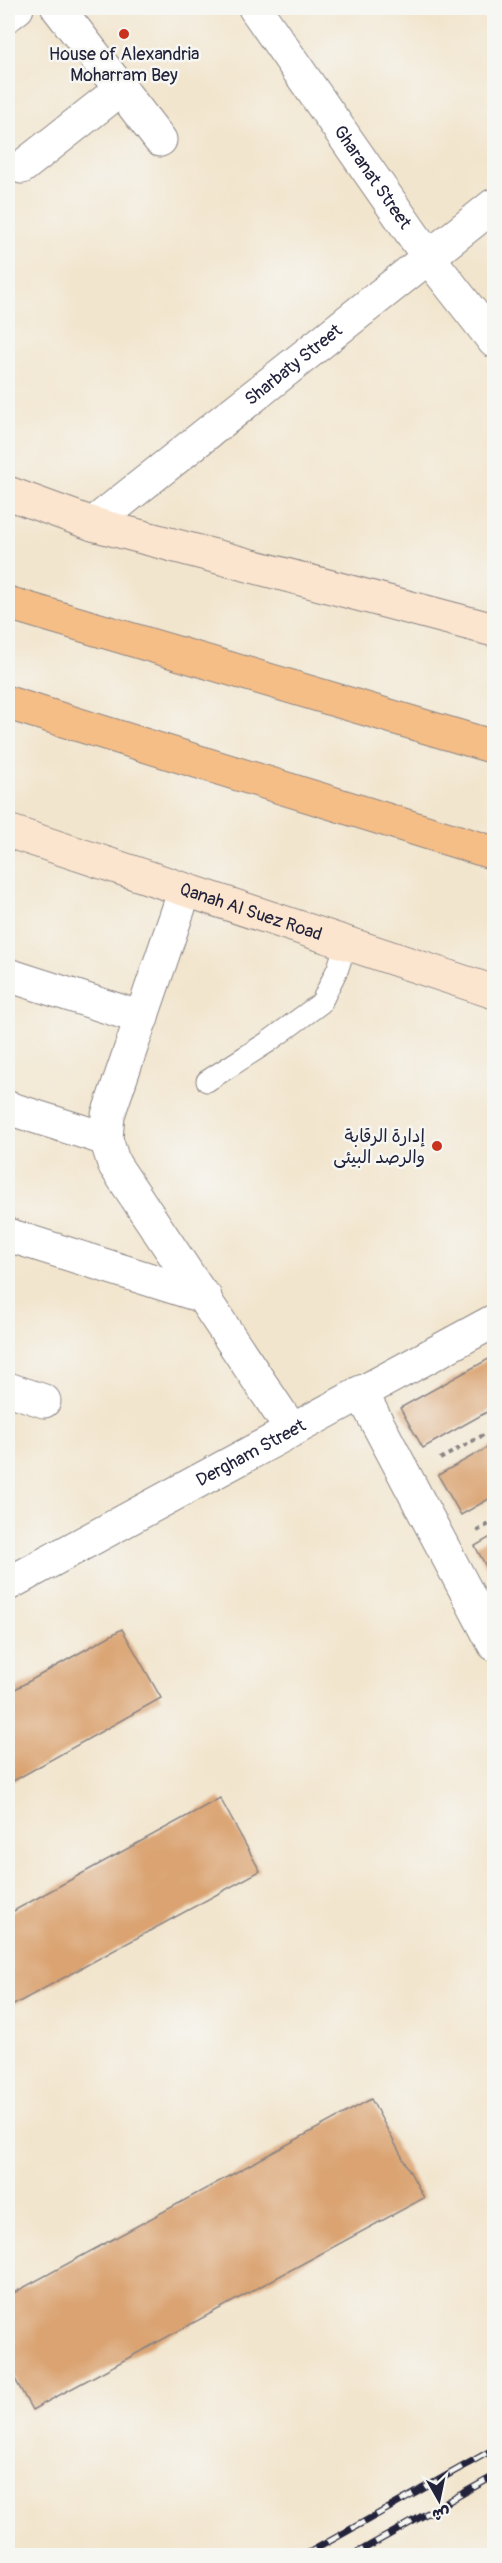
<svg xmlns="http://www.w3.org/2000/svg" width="502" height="2563" font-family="Pangolin,'Playpen Sans Arabic',sans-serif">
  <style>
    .building { fill: #daa371 }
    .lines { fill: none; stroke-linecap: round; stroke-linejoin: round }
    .lane-casing { stroke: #8a8484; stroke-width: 23 }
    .street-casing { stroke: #8a8484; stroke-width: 35 }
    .secondary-casing { stroke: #8a8484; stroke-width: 35 }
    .highway-casing { stroke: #8a8484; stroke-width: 35 }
    .path { stroke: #8a8484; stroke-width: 4; stroke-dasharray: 4.5 4.5; stroke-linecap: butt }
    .lane { stroke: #fff; stroke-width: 21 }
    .street { stroke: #fff; stroke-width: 33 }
    .secondary { stroke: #fbe5cf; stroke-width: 33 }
    .highway { stroke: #f6be87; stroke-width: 33 }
    .rail-casing { stroke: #22223b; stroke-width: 7 }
    .rail { stroke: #f6f6f2; stroke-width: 4.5; stroke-dasharray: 14; stroke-linecap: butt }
    .poi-dot { fill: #c8321e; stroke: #f6f6f2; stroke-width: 2 }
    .labels { text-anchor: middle; stroke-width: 5; stroke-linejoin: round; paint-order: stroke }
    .poi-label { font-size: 18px; fill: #22223b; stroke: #f6f6f2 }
    .street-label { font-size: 18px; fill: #22223b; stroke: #f6f6f2 }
  </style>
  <rect width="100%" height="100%" fill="#f6f6f2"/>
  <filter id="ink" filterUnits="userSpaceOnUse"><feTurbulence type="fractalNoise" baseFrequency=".0167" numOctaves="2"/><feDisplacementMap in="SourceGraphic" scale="12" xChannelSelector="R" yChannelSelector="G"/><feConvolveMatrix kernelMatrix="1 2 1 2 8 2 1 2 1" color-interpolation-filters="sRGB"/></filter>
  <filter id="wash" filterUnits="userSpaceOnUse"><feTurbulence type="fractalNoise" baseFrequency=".008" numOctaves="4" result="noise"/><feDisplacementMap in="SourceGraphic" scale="24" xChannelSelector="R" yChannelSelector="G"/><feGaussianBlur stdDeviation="1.35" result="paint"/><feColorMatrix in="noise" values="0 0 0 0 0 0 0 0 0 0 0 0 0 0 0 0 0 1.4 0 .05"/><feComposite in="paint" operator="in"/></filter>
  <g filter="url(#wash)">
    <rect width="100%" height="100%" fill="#f2e5cd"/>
    <g id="blocks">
      <!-- building -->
      <path class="building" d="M494,1356V1408L423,1448L400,1408Z
        M494,1444V1496L461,1515L438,1475Z
        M494,1535V1581L475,1546Z
        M122,1629L161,1698L8,1784V1693Z
        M220,1798L260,1871L8,2008V1914Z
        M371,2099L424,2198L32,2410L8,2366V2296Z"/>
    </g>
  </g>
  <g filter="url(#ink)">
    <use href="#blocks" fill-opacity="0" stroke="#8a8484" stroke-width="1.5"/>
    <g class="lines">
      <defs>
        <path id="lane" d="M207,1081L268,1042L321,1003L338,968L346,943"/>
        <g id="street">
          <path d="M58,8L160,140"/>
          <path id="s1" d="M255,8L429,258L494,341"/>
          <path d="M8,15L17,8"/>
          <path d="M22,167L121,89"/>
          <path id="s2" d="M93,524L494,205"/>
          <path d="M185,890L108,1115L106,1139L114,1164L291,1429"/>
          <path d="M8,975L142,1018"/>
          <path d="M8,1108L106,1139"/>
          <path d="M8,1235L205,1297"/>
          <path d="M8,1389L44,1401"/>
          <path d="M361,1392L494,1644"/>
          <path id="s3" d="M8,1584L494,1321"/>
        </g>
        <g id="secondary">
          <path d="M8,493L93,524L494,630"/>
          <path id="s4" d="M8,831L494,992"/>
        </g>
        <path id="highway" d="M8,603L494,747
          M8,703L494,853"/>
      </defs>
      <!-- lane casing -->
      <use href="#lane" class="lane-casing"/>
      <!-- street casing -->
      <use href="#street" class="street-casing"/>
      <!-- secondary casing -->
      <use href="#secondary" class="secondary-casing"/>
      <!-- highway casing -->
      <use href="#highway" class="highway-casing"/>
      <!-- path -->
      <path class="path" d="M440,1459L494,1429
        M477,1531L494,1521"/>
      <!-- lane -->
      <use href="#lane" class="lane"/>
      <!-- street -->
      <use href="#street" class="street"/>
      <!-- secondary -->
      <use href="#secondary" class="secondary"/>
      <!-- highway -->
      <use href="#highway" class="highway"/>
      <defs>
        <path id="rail" d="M303,2556L494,2449
          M351,2556L494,2476"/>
      </defs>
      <!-- rail casing -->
      <use href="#rail" class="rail-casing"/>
      <!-- rail -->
      <use href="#rail" class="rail"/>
    </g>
  </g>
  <!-- markers -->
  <g class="poi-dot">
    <circle cx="124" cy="34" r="6"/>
    <circle cx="437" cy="1146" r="6"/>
  </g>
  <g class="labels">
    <!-- poi labels -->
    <g class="poi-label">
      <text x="124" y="60">House of Alexandria<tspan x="124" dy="21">Moharram Bey</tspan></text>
      <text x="425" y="1142" text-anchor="end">إدارة الرقابة<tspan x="425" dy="21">والرصد البيئى</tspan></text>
    </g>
    <!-- street labels -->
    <g class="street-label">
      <text dy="6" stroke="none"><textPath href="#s1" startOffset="206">Gharanat Street</textPath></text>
      <text dy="6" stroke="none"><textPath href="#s2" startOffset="256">Sharbaty Street</textPath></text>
      <text dy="6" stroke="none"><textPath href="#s4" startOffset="256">Qanah Al Suez Road</textPath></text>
      <text dy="6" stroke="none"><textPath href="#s3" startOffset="276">Dergham Street</textPath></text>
    </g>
  </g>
  <!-- margin -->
  <rect width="502" height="2563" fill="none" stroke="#f6f6f2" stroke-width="30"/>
  <!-- north arrow -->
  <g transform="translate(439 2500) rotate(171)" stroke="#f6f6f2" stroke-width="4.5" paint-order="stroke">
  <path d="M0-4.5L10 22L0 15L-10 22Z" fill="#22223b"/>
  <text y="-9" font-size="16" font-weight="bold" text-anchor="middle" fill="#22223b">ش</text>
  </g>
</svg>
